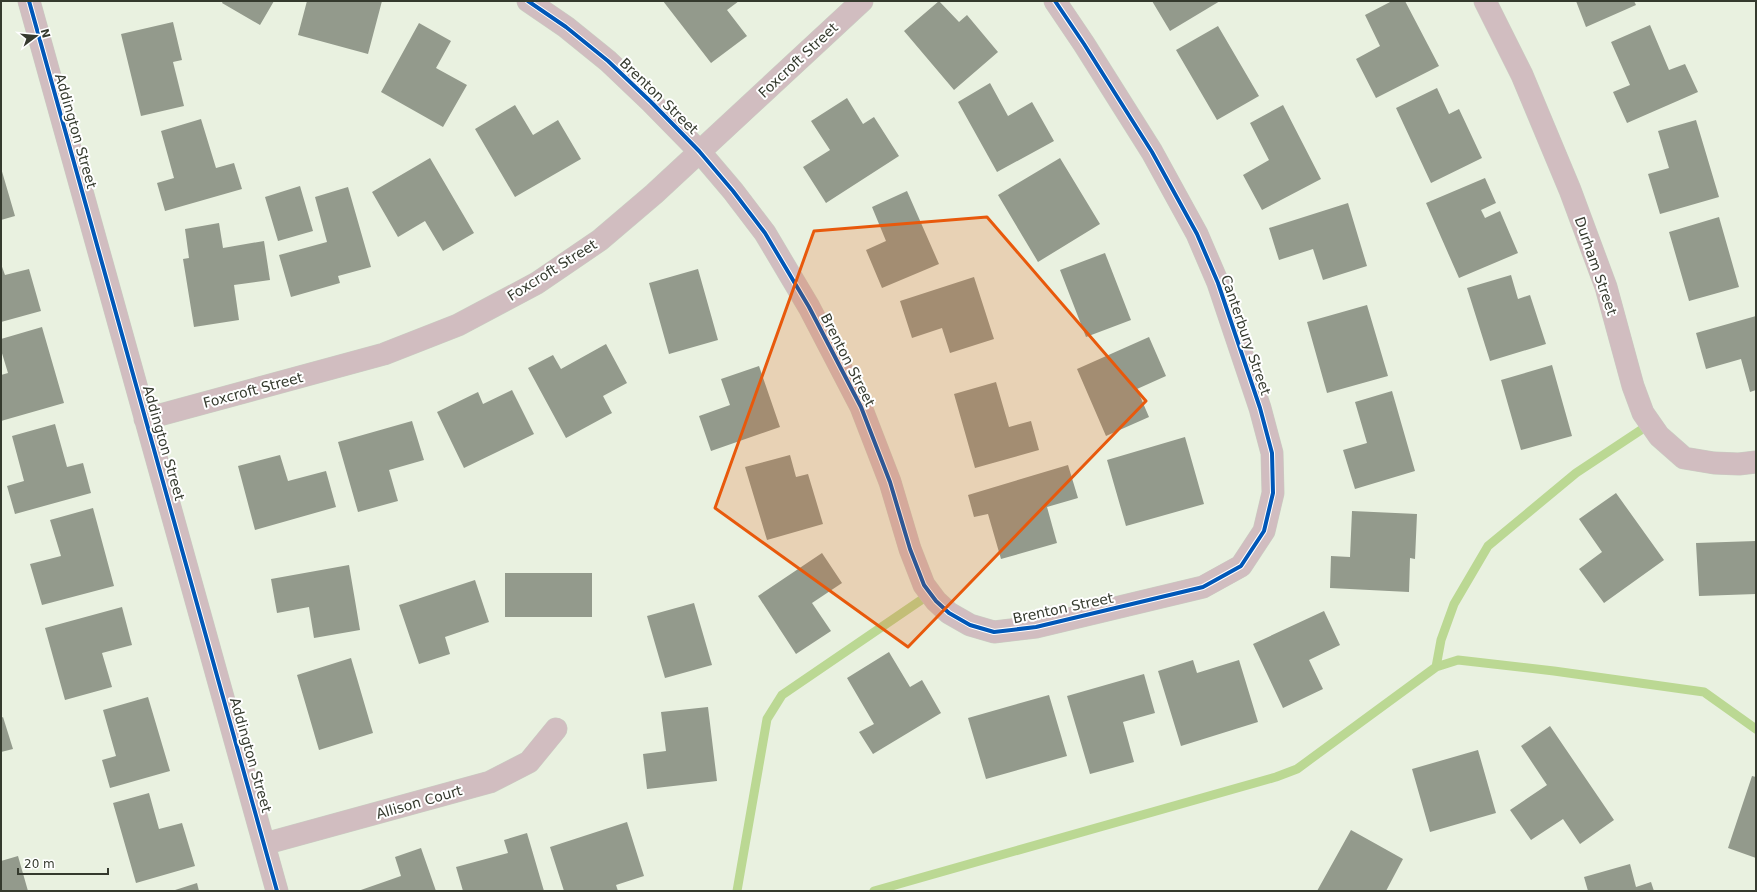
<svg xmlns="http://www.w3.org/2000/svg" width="1757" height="892" font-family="'DejaVu Sans',sans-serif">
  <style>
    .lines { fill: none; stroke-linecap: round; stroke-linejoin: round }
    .stream { stroke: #bbd893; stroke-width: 9 }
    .building { fill: #939a8c }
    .street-casing { stroke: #c9cec2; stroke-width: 23 }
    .street { stroke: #d1bdc0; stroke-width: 22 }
    .cycleway-casing { stroke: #fff; stroke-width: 6 }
    .cycleway { stroke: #0057b8; stroke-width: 4 }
    .marked { fill: #e8590c; fill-opacity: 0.2; stroke: #e8590c; stroke-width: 3; stroke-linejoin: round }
    .labels { text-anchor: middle; stroke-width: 4; stroke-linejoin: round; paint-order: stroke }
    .street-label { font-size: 14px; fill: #353a2e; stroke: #fff }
  </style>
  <rect width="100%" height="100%" fill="#e9f1e0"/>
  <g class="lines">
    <!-- stream -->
    <path class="stream" d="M1436,667L1441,640L1454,604L1488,546L1576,473L1650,424
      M737,891L767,719L782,695L930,594
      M874,891L1276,777L1297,769L1436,667L1458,660L1554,671L1704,692L1756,729"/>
  </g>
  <!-- building -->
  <path class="building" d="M223,1H274L260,25L222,3Z
    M307,1H382L368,54L298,35Z
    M663,1H739L727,10L747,36L711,63Z
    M939,1L959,22L967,15L998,52L954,90L904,31Z
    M1152,1H1220L1170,31Z
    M1392,1H1405L1439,66L1376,98L1356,59L1380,46L1365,15Z
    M1576,1H1634L1636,5L1586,27Z
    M173,22L182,60L173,62L184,106L141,116L121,34Z
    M419,23L451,41L436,68L467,85L443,127L381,92Z
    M1650,25L1669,70L1685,64L1698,92L1627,123L1613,92L1630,85L1611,42Z
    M1218,26L1259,96L1217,120L1176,50Z
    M990,83L1008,116L1032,102L1054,141L997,172L958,102Z
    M1437,88L1449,114L1459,109L1482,158L1431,183L1396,108Z
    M847,98L863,124L874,117L899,156L826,203L803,167L830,150L811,121Z
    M515,105L533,135L558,120L581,159L515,197L475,129Z
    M1283,105L1321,179L1262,210L1243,175L1269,160L1250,123Z
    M201,119L216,168L234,163L242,189L165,211L157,183L174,178L161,131Z
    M1696,120L1719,197L1660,214L1648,174L1669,168L1658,131Z
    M430,158L474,233L443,251L425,221L398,237L372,192Z
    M1060,158L1100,224L1038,262L998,195Z
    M1,168L15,216L1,220Z
    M1485,178L1496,203L1481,210L1485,218L1500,211L1518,253L1459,278L1426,203Z
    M300,186L313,231L278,241L265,197Z
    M348,187L371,267L338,276L340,283L291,297L279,255L327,242L315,197Z
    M907,191L939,264L882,288L866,250L886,241L872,207Z
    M1348,203L1367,266L1323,280L1313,249L1279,260L1269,228Z
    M1719,217L1739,287L1689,301L1669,232Z
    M219,223L223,248L264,241L270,280L234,285L239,320L194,327L183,259L189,258L185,229Z
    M1105,253L1131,320L1086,337L1060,270Z
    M1,264L5,275L29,269L41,311L1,322Z
    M698,269L718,340L669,354L649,283Z
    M1511,275L1518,299L1530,295L1546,344L1490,361L1467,288Z
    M974,277L994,339L950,353L942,328L912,338L900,301Z
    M1367,305L1388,376L1327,393L1307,322Z
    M1756,316V390L1750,392L1741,359L1706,369L1696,333Z
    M42,327L64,403L1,421V375L8,373L1,350V339Z
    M1149,337L1166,376L1137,389L1149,417L1106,436L1077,369Z
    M606,344L627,383L603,396L612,413L566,438L528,368L553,355L561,369Z
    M1552,365L1572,436L1521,450L1501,380Z
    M759,366L780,427L711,451L699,416L730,405L721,379Z
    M996,382L1009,427L1031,421L1039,450L975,468L954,394Z
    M512,390L534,434L464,468L437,412L478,392L483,404Z
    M1392,391L1415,471L1355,489L1343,450L1367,443L1355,402Z
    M412,421L424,460L389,470L398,501L358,512L338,442Z
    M55,424L67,467L83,463L91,493L15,514L7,486L24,481L12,436Z
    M1185,437L1204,504L1126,526L1107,460Z
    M280,455L288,481L326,471L336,507L255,530L238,466Z
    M790,455L796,477L808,474L823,524L767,540L745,467Z
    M1068,465L1078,498L1047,507L1057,543L1001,559L988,514L974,517L968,495Z
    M1616,493L1664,560L1604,603L1579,569L1602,552L1579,519Z
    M93,508L114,586L42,605L30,564L61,556L50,520Z
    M1352,511L1417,514L1415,559L1410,558L1409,592L1330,588L1331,556L1350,557Z
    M1756,541V594L1699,596L1696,543Z
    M822,553L842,583L812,603L831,631L796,654L758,596Z
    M349,565L360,630L314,638L309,607L277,613L271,579Z
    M505,573H592V617H505Z
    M475,580L489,622L445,637L450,654L419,664L399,605Z
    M694,603L712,665L665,678L647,616Z
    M122,607L132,645L102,653L112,687L65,700L45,628Z
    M1324,611L1340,645L1309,660L1323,689L1283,708L1253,644Z
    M889,652L910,687L922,680L941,713L873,754L859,732L874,724L847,678Z
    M351,658L373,733L319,750L297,675Z
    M1193,660L1197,673L1239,660L1258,722L1181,746L1158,671Z
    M1144,674L1155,713L1123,722L1134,762L1090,774L1067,696Z
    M1049,695L1067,756L986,779L968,718Z
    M148,697L170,771L110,788L102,760L116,756L103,710Z
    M708,707L717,781L647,789L643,754L666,751L661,712Z
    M3,717L13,749L1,752V718Z
    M1550,726L1614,820L1580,844L1563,819L1531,840L1510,810L1547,785L1521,746Z
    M1478,750L1496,813L1430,832L1412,769Z
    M1752,776L1756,777V858L1728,848Z
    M149,793L159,829L182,823L195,866L136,883L113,803Z
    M627,822L644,876L616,885L618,891H564L550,847Z
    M1351,830L1403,859L1386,891H1317Z
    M527,833L544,891H463L456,867L508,853L504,840Z
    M421,848L436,891H358L401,876L395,857Z
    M18,856L28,891H1V861Z
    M1630,864L1636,887L1651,882L1654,891H1588L1584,877Z
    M197,883L199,891H172Z"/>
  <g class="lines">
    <defs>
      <path id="street" d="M29,1L277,891
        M528,1L566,27L608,61L651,102L699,151L733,191L765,233L809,307L861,407L890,482L910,549L924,585L936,601L949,613L970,625L994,632L1036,627L1203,587L1241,566L1264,531L1273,493L1272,453L1260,408L1218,283L1197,234L1152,152L1084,44L1055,1
        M1485,1L1522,75L1570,190L1606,287L1633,386L1643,413L1659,436L1684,458L1714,463L1739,464L1756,462
        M145,419L384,354L458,325L537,283L600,240L654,194L862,1
        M264,844L490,782L529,762L556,729"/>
    </defs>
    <!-- street casing -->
    <use href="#street" class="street-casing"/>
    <!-- street -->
    <use href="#street" class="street"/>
    <defs>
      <path id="cycleway" d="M29,1L277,891
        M528,1L566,27L608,61L651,102L699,151L733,191L765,233L809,307L861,407L890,482L910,549L924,585L936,601L949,613L970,625L994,632L1036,627L1203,587L1241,566L1264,531L1273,493L1272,453L1260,408L1218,283L1197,234L1152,152L1084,44L1055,1"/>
    </defs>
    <!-- cycleway casing -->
    <use href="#cycleway" class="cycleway-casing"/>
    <!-- cycleway -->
    <use href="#cycleway" class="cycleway"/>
  </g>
  <!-- marked area -->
  <path class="marked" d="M987,217L1146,401L908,647L715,508L814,231Z"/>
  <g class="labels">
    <!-- street labels -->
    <g class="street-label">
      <text transform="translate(798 60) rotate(-43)" y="5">Foxcroft Street</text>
      <text transform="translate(659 96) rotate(44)" y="5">Brenton Street</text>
      <text transform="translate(76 131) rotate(74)" y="5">Addington Street</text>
      <text transform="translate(1596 266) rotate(71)" y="5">Durham Street</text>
      <text transform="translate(552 270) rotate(-32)" y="5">Foxcroft Street</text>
      <text transform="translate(1246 335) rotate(71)" y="5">Canterbury Street</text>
      <text transform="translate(848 360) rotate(63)" y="5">Brenton Street</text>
      <text transform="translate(253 390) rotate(-15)" y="5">Foxcroft Street</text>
      <text transform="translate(164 443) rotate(74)" y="5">Addington Street</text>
      <text transform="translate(1063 608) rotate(-12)" y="5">Brenton Street</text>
      <text transform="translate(251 755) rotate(74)" y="5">Addington Street</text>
      <text transform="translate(419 802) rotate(-16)" y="5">Allison Court</text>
    </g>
  </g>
  <!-- border -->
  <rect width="1757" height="892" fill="none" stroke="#353a2e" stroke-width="4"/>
  <!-- north arrow -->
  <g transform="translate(36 36) rotate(74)" stroke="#ffffff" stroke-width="3" paint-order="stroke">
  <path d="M0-3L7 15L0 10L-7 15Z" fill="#353a2e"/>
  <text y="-6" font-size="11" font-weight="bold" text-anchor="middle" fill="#353a2e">N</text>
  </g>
  <!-- scale -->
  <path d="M18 868v6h90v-6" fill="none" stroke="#353a2e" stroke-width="2"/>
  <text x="24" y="868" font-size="12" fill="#353a2e" stroke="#ffffff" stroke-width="3" paint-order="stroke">20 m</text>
</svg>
